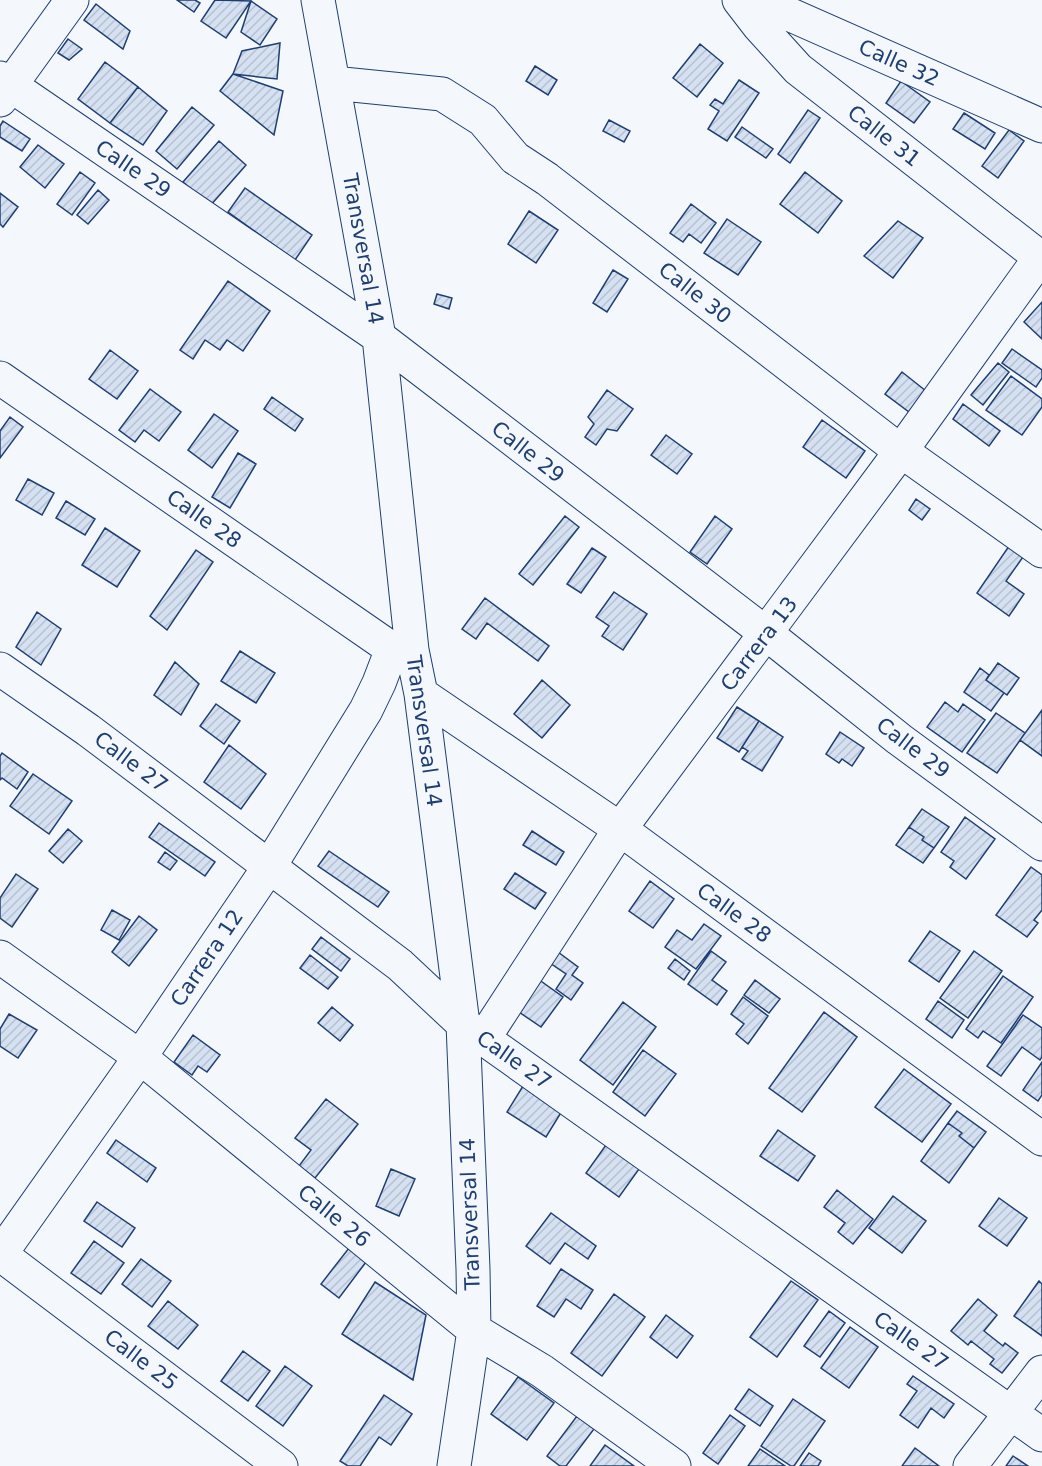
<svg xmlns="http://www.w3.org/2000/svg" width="1042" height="1466" font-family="'DejaVu Sans',sans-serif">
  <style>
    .building { fill: url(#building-hatch); stroke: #1d3f73; stroke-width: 1.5 }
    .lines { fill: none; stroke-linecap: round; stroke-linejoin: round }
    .minor-casing { stroke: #1d3f73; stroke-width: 35 }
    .minor { stroke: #f4f7fb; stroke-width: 33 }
    .labels { text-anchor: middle; stroke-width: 4.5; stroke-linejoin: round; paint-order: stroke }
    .street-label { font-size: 21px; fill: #1d3f73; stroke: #f4f7fb }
  </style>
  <defs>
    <pattern id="building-hatch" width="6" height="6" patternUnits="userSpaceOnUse" patternTransform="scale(1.5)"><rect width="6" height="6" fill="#d5e0f0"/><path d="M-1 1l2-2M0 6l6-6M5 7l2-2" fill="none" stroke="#b6c1d1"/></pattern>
  </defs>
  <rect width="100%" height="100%" fill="#f4f7fb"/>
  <!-- building -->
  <path class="building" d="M177,0H195L200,3L194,12Z
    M215,0L251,1L226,38L201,21Z
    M251,1L277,19L260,45L241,32Z
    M96,4L130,31L123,49L84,20Z
    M68,39L82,49L69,60L58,53Z
    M280,43L277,79L233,74L242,51Z
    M700,44L723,63L697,97L673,78Z
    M105,62L138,87L110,123L78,99Z
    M535,66L557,80L548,95L526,81Z
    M233,74L283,91L274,135L220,91Z
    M739,80L759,93L727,141L708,129L719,111L710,105L715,99L723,104Z
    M901,81L930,102L914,123L886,103Z
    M138,87L167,111L143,145L110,123Z
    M192,107L214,125L177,169L156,151Z
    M808,110L820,118L790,163L778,154Z
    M964,113L995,133L985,149L953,129Z
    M609,120L630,131L624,142L603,131Z
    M3,121L30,139L22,151L0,137V126Z
    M742,127L773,149L766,158L735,137Z
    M1009,130L1024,141L998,178L982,166Z
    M219,141L246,165L210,206L183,182Z
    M38,145L64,164L45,188L20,167Z
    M80,172L95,183L72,215L57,204Z
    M805,172L842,201L818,233L780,204Z
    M245,188L312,235L295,260L228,212Z
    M98,190L109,200L88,224L77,215Z
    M0,193L18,207L3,227L0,224Z
    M691,204L716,223L701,243L689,234L683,242L670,233Z
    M529,211L558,230L536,263L508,244Z
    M727,219L761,242L738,275L704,253Z
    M898,221L923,238L893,278L864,256Z
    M613,270L628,279L607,312L593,303Z
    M228,281L270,311L243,351L227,340L220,350L205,340L193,359L180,350Z
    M437,294L452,298L449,309L434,304Z
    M1042,302V339L1024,322Z
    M1012,349L1042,370V378L1036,387L1002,363Z
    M110,350L138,371L117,399L89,379Z
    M998,363L1009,372L983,405L971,395Z
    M902,372L926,391L909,412L885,394Z
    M1011,376L1042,399V407L1022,435L986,410Z
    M150,389L181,412L159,441L144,430L135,442L119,430Z
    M607,390L633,409L617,431L607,429L596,445L585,437L594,424L588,417Z
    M272,397L303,419L295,431L264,409Z
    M963,404L1000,431L989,446L953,419Z
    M214,414L238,431L212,468L188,450Z
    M10,417L23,427L0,458V431Z
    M822,420L865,451L846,478L803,447Z
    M666,435L692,454L677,474L651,455Z
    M238,453L256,464L230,508L212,497Z
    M28,479L54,493L42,515L16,500Z
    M916,499L930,509L922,520L909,510Z
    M66,501L95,519L85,535L56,518Z
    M565,516L579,527L533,585L519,574Z
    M715,516L732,529L707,564L690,552Z
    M105,528L140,551L117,587L82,565Z
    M1009,546L1023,557L1006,581L1024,594L1009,616L977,593Z
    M592,548L606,557L581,593L567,584Z
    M196,550L213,562L167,630L150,616Z
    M614,592L647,614L623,650L602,636L609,626L596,617Z
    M485,598L549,646L538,661L487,623L476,639L462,629Z
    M37,612L61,629L41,665L16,647Z
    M240,651L275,673L256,703L221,681Z
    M175,662L199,684L181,715L154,695Z
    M998,663L1019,678L1007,695L986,680Z
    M980,668L989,675L986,680L1004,693L991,711L964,692Z
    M542,680L570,705L542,738L514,714Z
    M945,702L958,712L963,704L985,720L962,752L927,727Z
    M216,704L240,721L224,744L200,726Z
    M737,707L759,721L739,752L717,738Z
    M1042,710V756L1020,740Z
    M996,713L1025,733L997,773L967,753Z
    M759,721L783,737L762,771L742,759L748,751L742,747Z
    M840,732L864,748L852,766L842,759L839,763L826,754Z
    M229,745L266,774L241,809L204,782Z
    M2,753L28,772L17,789L2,778L0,780V756Z
    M33,774L72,801L49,834L10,806Z
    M922,809L949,827L934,848L922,840L924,837L909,827Z
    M965,817L995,839L966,879L950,867L954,861L941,852Z
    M159,823L215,862L205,876L149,837Z
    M909,827L924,837L922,840L934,848L923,863L896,845Z
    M68,829L82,841L63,863L49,851Z
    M532,831L564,852L556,865L523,845Z
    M329,851L389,892L378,907L318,866Z
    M165,852L177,861L170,870L158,862Z
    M1031,867L1042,875V910L1034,920L1038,923L1027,937L996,915Z
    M515,873L546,893L535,909L504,889Z
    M16,874L38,889L12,927L0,918V898Z
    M650,881L674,899L653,928L629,911Z
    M112,910L130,920L119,940L101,930Z
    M139,916L157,930L129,966L112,952Z
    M704,924L721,936L696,969L665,947L677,930L692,940Z
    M930,931L960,951L939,982L909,961Z
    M321,937L350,959L341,971L312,949Z
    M711,951L726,962L712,980L727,991L717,1005L688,984Z
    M974,951L1002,971L968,1018L940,998Z
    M558,952L578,967L572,975L583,983L571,1000L556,989L566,974L550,963Z
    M310,955L338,977L328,989L300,968Z
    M675,959L690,971L684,980L668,968Z
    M1003,976L1033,997L1001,1043L983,1031L978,1038L966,1029Z
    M538,979L563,997L541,1027L516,1010Z
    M755,980L780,999L769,1013L744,995Z
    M743,997L768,1016L748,1044L736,1034L744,1024L731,1014Z
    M938,1001L964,1020L952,1038L926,1019Z
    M623,1002L656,1027L613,1085L580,1060Z
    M332,1007L353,1025L340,1041L318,1023Z
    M824,1012L857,1037L802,1112L769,1088Z
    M9,1014L37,1030L18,1058L0,1046V1029Z
    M1023,1015L1042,1028V1057L1040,1060L1022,1047L1001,1076L987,1066Z
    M193,1035L220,1055L207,1072L198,1066L192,1075L174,1062Z
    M643,1050L676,1074L645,1116L613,1092Z
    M1042,1062V1095L1038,1101L1023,1090Z
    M904,1069L951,1104L922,1142L875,1107Z
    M523,1086L562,1111L546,1137L507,1112Z
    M326,1099L358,1124L315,1178L299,1166L311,1150L295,1138Z
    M957,1111L986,1132L974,1148L959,1136L962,1133L948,1123Z
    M948,1123L962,1133L959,1136L974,1148L949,1183L921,1161Z
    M778,1130L815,1156L798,1181L760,1156Z
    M116,1140L156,1168L147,1182L107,1153Z
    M606,1145L639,1169L619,1197L586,1173Z
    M391,1169L415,1179L399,1216L376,1206Z
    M837,1190L873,1219L853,1244L838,1232L845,1223L824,1207Z
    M893,1196L926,1221L902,1253L869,1228Z
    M999,1198L1027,1218L1007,1246L979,1226Z
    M97,1202L135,1228L122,1247L84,1221Z
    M551,1213L596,1246L588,1259L565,1243L550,1264L526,1246Z
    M94,1241L124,1263L101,1294L71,1273Z
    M349,1248L366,1262L339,1298L321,1284Z
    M141,1259L171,1281L152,1307L122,1284Z
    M561,1269L593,1290L581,1309L566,1299L554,1317L537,1306Z
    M791,1281L818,1300L777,1357L750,1337Z
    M1039,1281L1042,1284V1336L1014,1316Z
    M375,1282L426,1315L413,1380L342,1334Z
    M614,1294L645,1317L602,1376L571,1353Z
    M978,1299L997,1315L984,1331L1003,1346L1005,1343L1018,1353L1002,1373L990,1364L994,1359L971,1341L968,1345L951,1331Z
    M168,1301L198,1325L178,1349L148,1326Z
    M829,1311L845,1323L820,1357L804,1346Z
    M666,1315L693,1336L677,1358L650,1337Z
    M850,1327L878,1347L849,1388L821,1368Z
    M243,1351L270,1371L248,1401L221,1381Z
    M285,1366L312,1386L283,1426L256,1406Z
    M913,1376L954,1404L944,1418L931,1408L918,1428L900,1415L917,1391L907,1384Z
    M518,1377L554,1403L527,1440L491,1414Z
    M749,1389L773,1406L760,1426L735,1409Z
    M384,1395L412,1414L391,1445L379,1437L360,1466H348L340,1461Z
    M793,1399L825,1421L794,1466H791L761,1446Z
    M730,1415L745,1426L718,1464L703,1453Z
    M577,1416L594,1429L566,1466H560L547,1456Z
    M605,1445L634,1466H590Z
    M915,1448L939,1466H902Z
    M760,1449L785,1466H748Z
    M809,1453L821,1461L818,1466H800Z
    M1013,1456L1028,1466H1006Z"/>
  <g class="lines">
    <defs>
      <path id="minor" d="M318,0L379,337L412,650L421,694L463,1024L473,1269L474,1330L454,1466
        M739,0L759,26L798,69L1042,259
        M757,0L1042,126
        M0,78L379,337L767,634L899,739L1042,844
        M333,83L442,94L483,120L515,158L547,179L890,443L1042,551
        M0,100L72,0
        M0,378L392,649L412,650
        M0,669L88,730L400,965L463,1024L1042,1435
        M421,694L620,829L1042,1139
        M0,957L140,1057L474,1330L542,1371L674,1466
        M484,1038L620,829L901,451L1042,255
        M0,1254L281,1466
        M0,1255L140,1057L269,867L366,710L379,683L392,649
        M970,1466L1042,1372"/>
    </defs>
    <!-- minor casing -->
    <use href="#minor" class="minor-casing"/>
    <!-- minor -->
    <use href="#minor" class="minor"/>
  </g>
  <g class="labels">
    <!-- street labels -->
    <g class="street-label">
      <text transform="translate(899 63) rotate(24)" y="7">Calle 32</text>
      <text transform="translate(884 136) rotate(38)" y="7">Calle 31</text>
      <text transform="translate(133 169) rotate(34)" y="7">Calle 29</text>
      <text transform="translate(363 249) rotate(80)" y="7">Transversal 14</text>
      <text transform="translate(695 293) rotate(38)" y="7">Calle 30</text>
      <text transform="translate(528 452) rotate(38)" y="7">Calle 29</text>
      <text transform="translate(204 519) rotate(35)" y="7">Calle 28</text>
      <text transform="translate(759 644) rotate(-53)" y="7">Carrera 13</text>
      <text transform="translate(424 731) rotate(82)" y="7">Transversal 14</text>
      <text transform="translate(913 748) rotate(37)" y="7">Calle 29</text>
      <text transform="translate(131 762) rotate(37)" y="7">Calle 27</text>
      <text transform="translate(734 913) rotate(36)" y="7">Calle 28</text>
      <text transform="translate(207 958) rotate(-56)" y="7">Carrera 12</text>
      <text transform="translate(514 1060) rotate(35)" y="7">Calle 27</text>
      <text transform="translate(470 1214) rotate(-92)" y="7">Transversal 14</text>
      <text transform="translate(334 1216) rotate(39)" y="7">Calle 26</text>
      <text transform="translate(911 1341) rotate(35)" y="7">Calle 27</text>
      <text transform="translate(141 1360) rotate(37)" y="7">Calle 25</text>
    </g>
  </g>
</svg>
